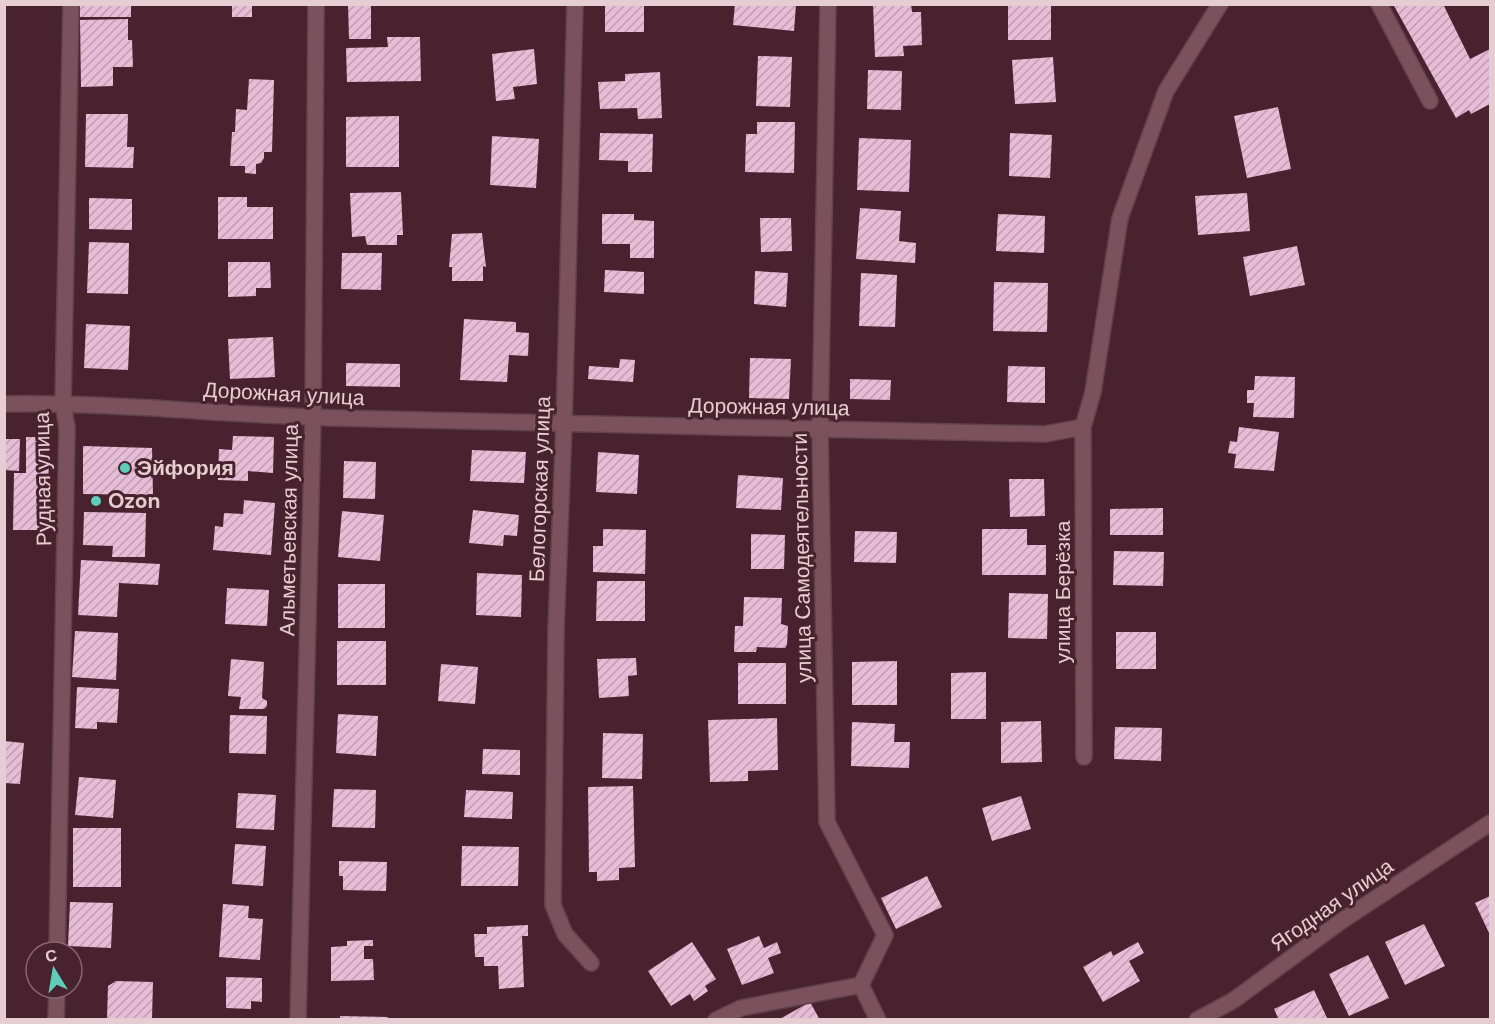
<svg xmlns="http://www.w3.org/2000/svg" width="1495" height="1024" font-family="'DM Sans',sans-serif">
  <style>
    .building { fill: url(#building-hatch) }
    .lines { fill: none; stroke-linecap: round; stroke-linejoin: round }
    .minor-casing { stroke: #60414c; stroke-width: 18 }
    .minor { stroke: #7b515e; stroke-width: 15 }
    .poi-dot { fill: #5cceba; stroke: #48222f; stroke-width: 2 }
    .labels { text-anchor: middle; stroke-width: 6; stroke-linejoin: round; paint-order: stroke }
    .street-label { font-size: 21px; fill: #e6cdd3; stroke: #48222f }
    .poi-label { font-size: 21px; font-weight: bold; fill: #e6cdd3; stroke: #48222f; text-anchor: start }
  </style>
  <defs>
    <pattern id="building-hatch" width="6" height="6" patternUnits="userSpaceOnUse" patternTransform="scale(1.5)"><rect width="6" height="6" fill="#e6bdd7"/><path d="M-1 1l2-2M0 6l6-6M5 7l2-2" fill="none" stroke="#be9db1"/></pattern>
  </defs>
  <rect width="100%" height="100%" fill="#48222f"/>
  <!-- building -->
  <path class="building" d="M80,4H131V17H80Z
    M348,4H371V39H349Z
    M605,4H644V32H605Z
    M735,4H796L794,31L733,25Z
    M873,4H911L912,12H921L922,45L903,46L904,56L875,57Z
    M1393,4H1443L1470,59L1490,49V104L1471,114L1469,110L1456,118Z
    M232,5H252V17H232Z
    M1008,5H1051V40H1008Z
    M128,19V40H132L133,67H113V86L81,87L80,20Z
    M387,37H420L421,81L347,82L346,48L388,47Z
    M534,49L537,84L513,87L515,99L496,101L492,54Z
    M758,56L792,57L790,107L756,106Z
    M1053,57L1056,102L1015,104L1012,60Z
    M868,70L902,71L901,110L867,109Z
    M660,72L662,118L638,119L637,108L600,109L598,82L625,81V74Z
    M249,79L274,80L272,152H264V158L261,163L256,164V174L245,173V166H230L232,132H235L236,109L247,110Z
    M1278,107L1291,169L1247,178L1234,116Z
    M86,114H128L127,147H134L133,168L85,167Z
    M399,116V167H346V117Z
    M757,122H795L794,173L745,172L746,134H757Z
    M600,133L653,134L652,172H628V161L599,160Z
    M1010,133L1052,135L1050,178L1009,176Z
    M492,136L539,139L536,188L490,185Z
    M859,138L911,140L909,192L857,190Z
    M401,192L403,235H397V245H367L365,236L352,237L350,193Z
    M1247,193L1250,231L1198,235L1195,196Z
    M218,197H247V207H273V239H218Z
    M89,198L132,199V230L89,229Z
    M860,208L901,211L899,241L916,243L915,263L856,259Z
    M602,214H634V220L654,221V258H630V244H602Z
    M998,214L1045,216L1044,253L996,251Z
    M760,218H791L792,251L761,252Z
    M482,233L486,267L483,266V281H452V267H449L452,234Z
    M89,242L129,243L128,294L87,293Z
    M1297,246L1305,285L1250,296L1243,257Z
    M342,253H382L381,290L341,289Z
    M228,262H270L271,288H256V296L228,297Z
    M605,270L644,272V294L604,292Z
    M755,271L788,273L786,307L754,304Z
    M861,273L897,275L895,327L859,326Z
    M994,282L1048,283L1047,332L993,331Z
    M464,319L516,322V332L529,333L528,356L509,355L507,382L460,380Z
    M86,324L130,326L128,370L84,368Z
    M273,337L275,377L230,379L228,339Z
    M750,358L791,359L789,399L749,398Z
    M620,359L635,360L633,382L588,379L589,366L619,368Z
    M346,363L400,364V387L346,386Z
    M1008,366L1045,367V403L1007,402Z
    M1255,376L1295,377L1294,418L1253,417L1254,403H1247V390H1254Z
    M850,379L891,380L890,400L850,399Z
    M1239,427L1279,432L1274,471L1234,468L1236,454L1228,453L1230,441L1237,442Z
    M233,436L274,437L273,473L248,471V481L218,480L219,449L232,450Z
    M26,437H49L48,530H13L14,473H26Z
    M4,439H20L19,471L4,470Z
    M83,446L152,448L153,495L83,494Z
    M472,450L526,452L524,483L470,481Z
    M598,452L639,455L637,494L596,492Z
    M344,461L376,462L375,499L343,498Z
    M738,475L783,478L781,510L736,508Z
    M1009,479H1044L1045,516L1010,517Z
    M244,500L275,503L271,555L213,550L215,526L223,527L224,513L243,514Z
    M1163,508V535H1110V509Z
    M473,510L519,515L517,536L504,535L503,546L469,543Z
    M342,511L384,515L380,561L338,557Z
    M84,512L146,513L145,557H112L113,546L83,545Z
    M603,529L646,530L645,574L593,572V546H603Z
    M982,529H1027V545H1046V575H982Z
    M855,531L897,532L896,563L854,562Z
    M751,534L785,535L784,569H751Z
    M1114,551L1164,552L1163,586L1113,585Z
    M81,560L160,564L158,585L119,583L117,617L78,615Z
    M477,573L522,575L521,617L476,615Z
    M597,581H645V621H596Z
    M338,584H385V628H338Z
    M227,588L269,590L267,626L225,624Z
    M1009,593L1048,594L1047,639L1008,638Z
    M744,597L782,598L781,624L788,626L787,645L785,648L757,647L756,652H734L735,626H743Z
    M75,631L118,633L116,680L72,677Z
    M1116,632H1156V669H1116Z
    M337,641H386V685H337Z
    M636,658L637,675L628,676L629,696L599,698L597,659Z
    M231,659L264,662L262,698L267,701V706L264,709H239L241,697L228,696Z
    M897,661V705H852V662Z
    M738,663H786V704H738Z
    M441,664L478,667L475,704L438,701Z
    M986,672V719H951V673Z
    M77,687L119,689L117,723L97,722V729L75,728Z
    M338,714L378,716L376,756L336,753Z
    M230,715L267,716L266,754L229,753Z
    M777,718L778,770L748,771V781L710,782L708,720Z
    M1041,721L1042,762L1001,763V722Z
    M852,722L895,724L894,742H910L909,768L851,766Z
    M1115,727L1162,728L1161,761L1114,759Z
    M603,733L643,734L642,779L602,778Z
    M4,741L24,743L20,784L4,783Z
    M483,749L520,750V775L482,774Z
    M79,777L116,780L113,818L75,815Z
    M633,786L635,867L619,868V880L597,881V872H589L588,787Z
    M334,789L376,790L375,828L332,827Z
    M466,790L513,792L512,819L464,817Z
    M238,793L276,795L274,830L236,828Z
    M1021,796L1031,829L992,841L982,808Z
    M73,828H121V887H73Z
    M235,844L266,846L263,886L232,884Z
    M462,846L519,847L518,886H461Z
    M339,861L387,862L386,891L343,890V876H339Z
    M927,876L942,907L896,929L881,898Z
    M1490,896V935L1475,903Z
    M70,902L113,903L111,948L68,946Z
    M223,904L249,906L248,918L263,919L260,960L219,957Z
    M1424,924L1445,966L1405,985L1385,942Z
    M528,925V936H522L524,987L499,989L498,966H484V957H475L474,934H487V927Z
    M759,936L764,948L777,942L781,953L768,958L774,973L742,985L727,949Z
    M373,940V946H364V959H373L374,980L331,981V947L347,946V941Z
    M692,942L716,979L705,986L708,991L694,1001L690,994L671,1006L648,971Z
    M1138,942L1144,953L1129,961L1140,981L1103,1002L1083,967L1111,951L1113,956Z
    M1368,955L1389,998L1349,1016L1329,974Z
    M226,977L262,978V1002L251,1001V1009L226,1008Z
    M116,981L153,982L152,1019L107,1018L108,986Z
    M1314,990L1328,1020H1279L1274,1009Z
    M810,1002L820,1020H778Z
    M340,1016L388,1017V1020H340Z"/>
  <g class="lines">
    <defs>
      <path id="minor" d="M575,4L564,425L556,629L553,905L565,934L591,963
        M828,4L820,428L827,822L885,935L861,985L878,1020
        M1379,4L1430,101
        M4,404C114,402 224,415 334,418C571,425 808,428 1045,434L1083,427
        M1084,757L1083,427L1093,392L1120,218L1166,91L1220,4
        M57,952L67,428L63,403L71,4
        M56,1020L57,988
        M298,1020L313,417L316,4
        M716,1020L741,1008L861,985
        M1197,1020L1234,1000L1340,922L1490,823"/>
    </defs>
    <!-- minor casing -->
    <use href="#minor" class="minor-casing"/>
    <!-- minor -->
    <use href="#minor" class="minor"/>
  </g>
  <!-- markers -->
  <g class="poi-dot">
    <circle cx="125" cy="468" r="6"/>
    <circle cx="96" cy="501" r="6"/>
  </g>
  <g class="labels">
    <!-- street labels -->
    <g class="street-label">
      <text transform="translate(284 394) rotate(3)" y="7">Дорожная улица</text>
      <text transform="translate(769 407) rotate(1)" y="7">Дорожная улица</text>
      <text transform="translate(43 479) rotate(-91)" y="7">Рудная улица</text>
      <text transform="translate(540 489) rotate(-88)" y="7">Белогорская улица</text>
      <text transform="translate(289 530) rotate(-89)" y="7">Альметьевская улица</text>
      <text transform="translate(802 558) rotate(-91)" y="7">улица Самодеятельности</text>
      <text transform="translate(1063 592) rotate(-90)" y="7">улица Берёзка</text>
      <text transform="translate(1332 905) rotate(-35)" y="7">Ягодная улица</text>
    </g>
    <!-- poi labels -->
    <g class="poi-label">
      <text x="137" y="475">Эйфория</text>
      <text x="108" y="508">Ozon</text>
    </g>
  </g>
  <!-- border -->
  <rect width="1495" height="1024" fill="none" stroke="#e6cdd3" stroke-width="12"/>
  <!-- north arrow -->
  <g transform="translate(54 970) rotate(349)"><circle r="28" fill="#48222f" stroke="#876671" stroke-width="1.5"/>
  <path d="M0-4.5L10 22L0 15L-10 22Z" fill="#5cceba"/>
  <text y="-9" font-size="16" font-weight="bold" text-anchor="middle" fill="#e6cdd3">С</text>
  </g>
</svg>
